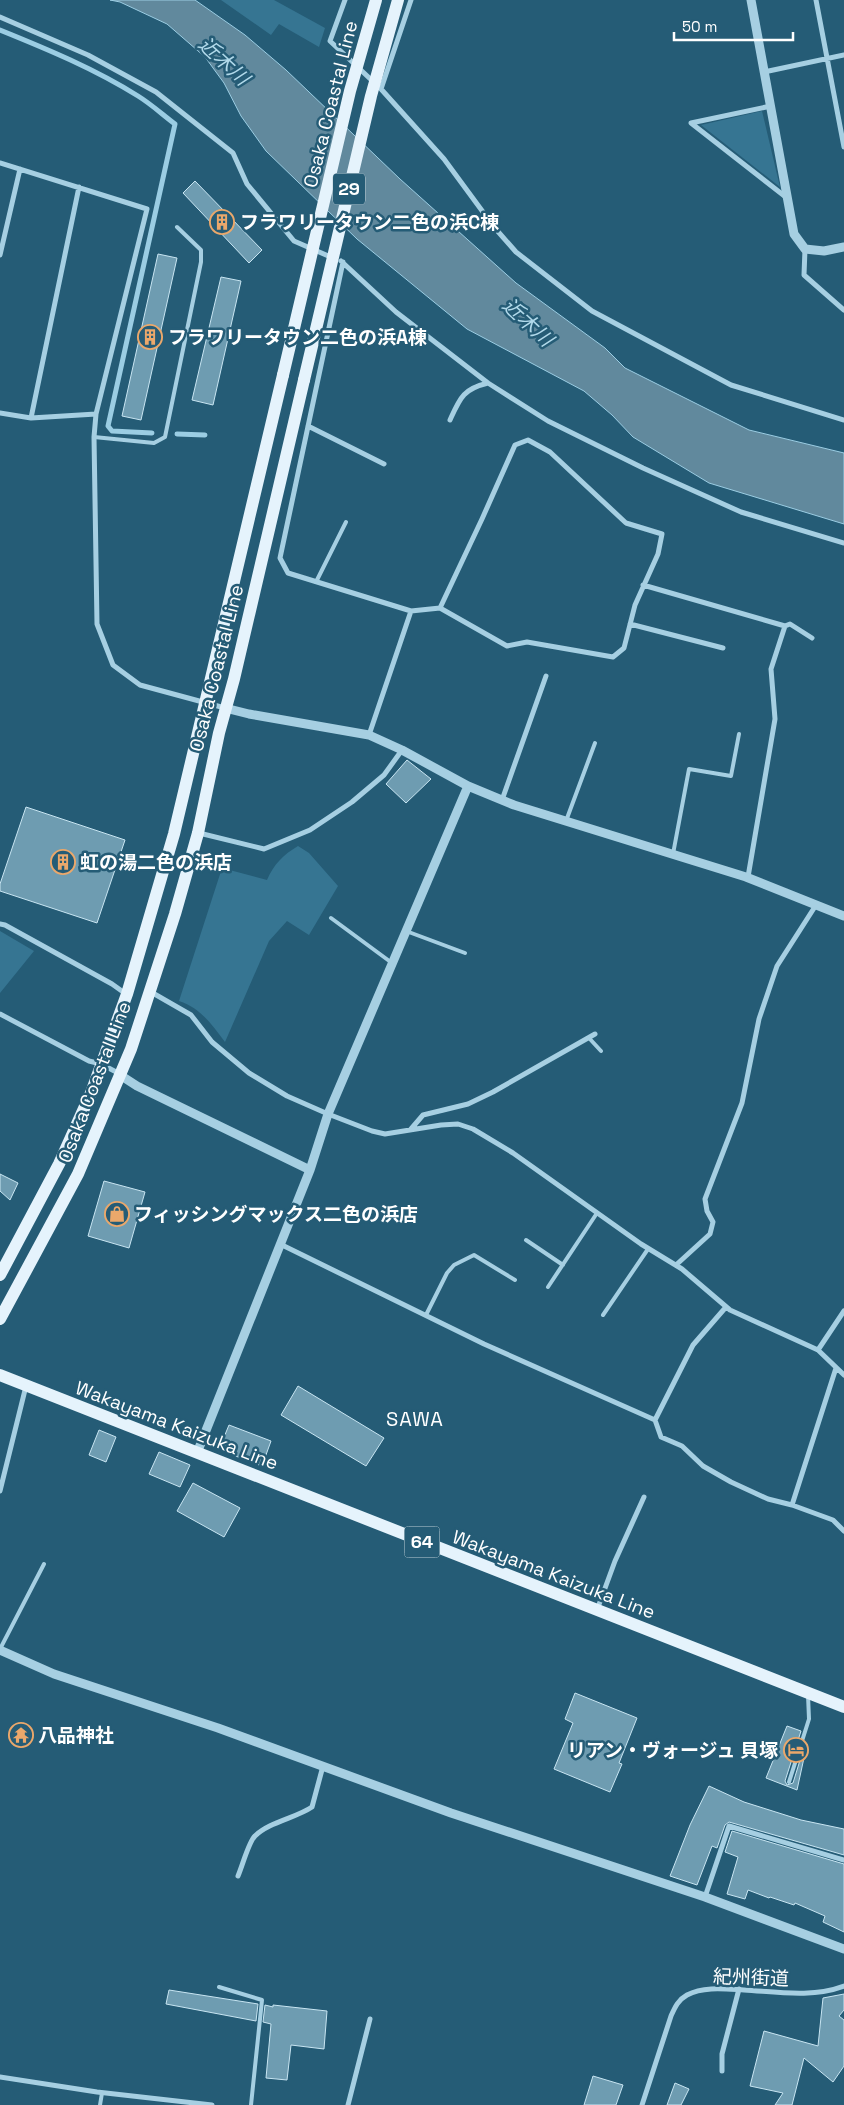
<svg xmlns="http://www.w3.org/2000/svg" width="844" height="2105" font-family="'Space Grotesk','Noto Sans JP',sans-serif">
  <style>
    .green { fill: #367592 }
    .water { fill: #61899d; stroke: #9bcde3 }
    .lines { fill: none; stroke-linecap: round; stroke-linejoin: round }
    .stream { stroke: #9bcde3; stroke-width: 5 }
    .building { fill: #6e9cb1; stroke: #c8e5f2 }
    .service { stroke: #a6cfe2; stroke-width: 4 }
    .minor { stroke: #a6cfe2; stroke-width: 5 }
    .tertiary { stroke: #a6cfe2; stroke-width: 9 }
    .primary { stroke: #e5f3fc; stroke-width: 12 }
    .primary-bridge { stroke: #e5f3fc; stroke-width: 12 }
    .labels { text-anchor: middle; stroke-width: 5; stroke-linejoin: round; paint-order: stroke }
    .shield { fill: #255c76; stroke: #beced6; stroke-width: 1 }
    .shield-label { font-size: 18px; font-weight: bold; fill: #fff }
    .street-label { font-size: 19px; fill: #fff; stroke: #255c76 }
    .poi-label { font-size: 19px; font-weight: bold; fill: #fff; stroke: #255c76; text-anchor: start }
    .water-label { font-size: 20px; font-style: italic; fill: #b1d9ea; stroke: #255c76 }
    .neighbourhood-label { font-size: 20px; letter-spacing: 1px; fill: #fff; stroke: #255c76 }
  </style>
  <rect width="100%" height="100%" fill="#255c76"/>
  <!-- green -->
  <path class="green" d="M221,0H274L325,28L319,47L279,24L271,35Z
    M762,111L780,187L701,125Z
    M298,846L309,853L338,886L309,935L287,921L269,941L225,1042C211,1024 202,1009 179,1001L222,868L267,880C274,864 283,855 298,846Z
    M0,931L34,951L0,993Z"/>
  <!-- water -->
  <path class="water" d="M110,0H195L245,35L286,70L400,179L516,283L605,348L625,368L749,430L844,453V524L709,483L633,437L612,415L584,391L467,329L357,239L266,151L241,116L224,83L205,57L167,24L120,2Z"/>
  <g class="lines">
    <!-- stream -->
    <path class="stream" d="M0,30C47,49 95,69 138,96C151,104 163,115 175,124L108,426L112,431L152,433
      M177,434L205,435"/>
  </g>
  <!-- building -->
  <path class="building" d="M195,181L262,250L249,263L183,193Z
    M158,254L177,258L141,420L122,416Z
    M221,277L241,281L213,405L192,400Z
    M407,760L431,779L406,803L386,784Z
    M26,807L125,840L97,923L0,891V884Z
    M0,1174L18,1183L10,1200L0,1191Z
    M104,1181L145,1192L129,1248L88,1236Z
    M298,1386L384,1438L366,1466L281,1415Z
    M229,1425L271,1441L262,1466L225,1452L222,1442Z
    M99,1430L116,1437L106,1462L89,1455Z
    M159,1452L190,1465L180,1487L149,1474Z
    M193,1483L240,1508L224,1537L177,1511Z
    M575,1693L637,1718L619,1763L622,1764L610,1792L554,1769L573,1723L565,1719Z
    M787,1726L801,1731L785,1781L787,1785L793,1783L805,1744H807L797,1790L766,1778Z
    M709,1786L744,1802L801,1820L844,1829V1855L729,1822L725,1825L717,1848L712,1846L697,1885L670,1876L690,1825Z
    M732,1831L844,1864V1932L823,1922L825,1916L795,1903L794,1905L770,1897L769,1898L748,1890L745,1899L727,1894L738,1857L725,1852Z
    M169,1990L258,2004L256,2021L166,2004Z
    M844,1994V2010L839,2016L844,2020V2066L833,2082L804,2058L792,2105H775L783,2093L750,2086L764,2031L818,2046L823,1998Z
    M265,2005L273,2007V2005L327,2011L324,2049L291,2045L287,2080L266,2078L271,2024L263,2022Z
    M593,2076L623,2085L616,2105H584Z
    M675,2083L689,2089L681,2105H667Z"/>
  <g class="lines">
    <!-- service -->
    <path class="service" d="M94,437L154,443L165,437L201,262V250L177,227
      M316,582L346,522
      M566,821L595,743
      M673,854L689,769L731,776L739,734
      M331,918L392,963
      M406,931L465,953
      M589,1038L601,1051
      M526,1240L563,1265
      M548,1287L597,1213
      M426,1315L447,1273L454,1265L474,1255L515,1280
      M603,1315L648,1249
      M0,1649L44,1564
      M789,1782L809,1719L808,1695
      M219,1987L262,2000L251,2105
      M100,2105L102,2093"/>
    <!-- minor -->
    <path class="minor" d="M345,0L330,41L381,89L444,159L494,227L516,252L592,311L731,385L844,420
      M816,0L844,147
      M0,17L88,55L156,92L233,153L247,184L294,241L333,258
      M764,72L844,55
      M381,89L411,0
      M771,106L691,123L787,198
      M0,163L147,209L96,414L94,437L97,624L113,665L140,685L225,708
      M805,249L804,275L844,310
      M0,255L20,169
      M341,261L396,312L488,383L548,421L643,468L741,512L844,543
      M343,262L280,558L288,573L411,611L440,608L482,519L515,445L528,440L550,452L626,523L662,534L658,554L635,605L624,648L613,657L527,642L507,646L440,608
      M0,413L31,418L96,414
      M31,418L79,187
      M450,420C460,398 463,389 488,383
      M308,426L384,464
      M643,585L785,626
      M630,624L723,648
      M369,735L411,611
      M502,800L546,676
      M199,833L264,849L310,830L352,802L384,775L402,750
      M748,877L775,719L771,669L785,626L790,624L812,638
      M0,924L5,925L112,984L126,994
      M151,992L191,1015L212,1042L249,1073L287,1096L328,1114L372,1131L385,1134L441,1125L458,1124L473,1129L513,1153L641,1244L682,1269L730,1310L818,1350L844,1375
      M0,1014L89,1061L101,1064L120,1074
      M411,1129L423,1115L468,1104L493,1092L595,1034
      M280,1244L484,1344L655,1420L693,1345L726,1307
      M676,1265L710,1234L713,1222L707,1211L705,1199L742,1103L759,1019L777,966L816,905
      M818,1350L844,1311
      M655,1420L661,1437L682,1446L703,1466L731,1482L768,1499L792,1505L833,1520L844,1531
      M0,1491L26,1386
      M792,1505L836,1368
      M597,1610L615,1561L644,1497
      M238,1876C242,1867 249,1841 255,1836C269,1822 296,1818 312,1807L323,1766
      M705,1897L729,1826L844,1860
      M722,2071V2054L739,1989
      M0,2077L97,2092L212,2105
      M348,2105L370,2019
      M642,2105L671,2016C675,2007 678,2000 687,1995C704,1986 726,1989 744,1990C778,1992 812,1998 844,1986"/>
    <!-- tertiary -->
    <path class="tertiary" d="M751,0L794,234L805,249L824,251L844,247
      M225,708L249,714L369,735L402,750L468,786L514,805L746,877L844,916
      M120,1075L137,1086L310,1170
      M197,1453L310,1170L328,1114L468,786
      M0,1650L54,1674L218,1728L451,1813L705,1897L844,1949"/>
    <!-- primary -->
    <path class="primary" d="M0,1275L59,1164L91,1093L127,994L174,834L283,375
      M0,1319L78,1174L131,1049L175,914L198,833L219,733L234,679L304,380
      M0,1375L844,1707"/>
    <!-- primary-bridge -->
    <path class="primary-bridge" d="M283,375L350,91L376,0
      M304,380L371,96L398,0"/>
  </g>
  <!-- icons -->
  <defs>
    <symbol id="building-ring" viewBox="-11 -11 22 22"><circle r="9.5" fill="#255c76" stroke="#eba86b" stroke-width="1.5"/><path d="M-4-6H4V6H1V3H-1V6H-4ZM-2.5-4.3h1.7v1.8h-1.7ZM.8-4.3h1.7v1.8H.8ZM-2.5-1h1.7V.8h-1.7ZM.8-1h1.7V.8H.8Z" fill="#eba86b"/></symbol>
    <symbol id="shop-ring" viewBox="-11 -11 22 22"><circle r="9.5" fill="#255c76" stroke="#eba86b" stroke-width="1.5"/><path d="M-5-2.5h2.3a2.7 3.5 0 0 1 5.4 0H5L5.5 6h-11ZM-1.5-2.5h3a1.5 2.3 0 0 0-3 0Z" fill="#eba86b"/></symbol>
    <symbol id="temple-ring" viewBox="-11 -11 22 22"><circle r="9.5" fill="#255c76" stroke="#eba86b" stroke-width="1.5"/><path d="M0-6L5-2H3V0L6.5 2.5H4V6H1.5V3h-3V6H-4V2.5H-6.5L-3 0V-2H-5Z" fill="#eba86b"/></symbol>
    <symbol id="hotel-ring" viewBox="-11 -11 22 22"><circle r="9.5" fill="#255c76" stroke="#eba86b" stroke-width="1.5"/><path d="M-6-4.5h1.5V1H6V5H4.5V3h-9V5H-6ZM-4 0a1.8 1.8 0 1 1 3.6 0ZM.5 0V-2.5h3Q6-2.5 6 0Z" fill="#eba86b"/></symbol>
  </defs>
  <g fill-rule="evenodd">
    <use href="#building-ring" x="208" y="208" width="28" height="28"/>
    <use href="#building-ring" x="136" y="323" width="28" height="28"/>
    <use href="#building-ring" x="49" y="848" width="28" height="28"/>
    <use href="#shop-ring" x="103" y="1200" width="28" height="28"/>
    <use href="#temple-ring" x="7" y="1721" width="28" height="28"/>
    <use href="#hotel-ring" x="782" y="1736" width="28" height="28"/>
  </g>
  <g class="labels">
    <!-- shield labels -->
    <g class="shield">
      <rect x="333" y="173.5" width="32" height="31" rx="4"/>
      <rect x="404.5" y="1526.5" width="35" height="31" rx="4"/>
    </g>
    <g class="shield-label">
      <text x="349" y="195">29</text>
      <text x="422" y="1548">64</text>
    </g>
    <!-- street labels -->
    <g class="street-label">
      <text transform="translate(330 104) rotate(-76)" y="7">Osaka Coastal Line</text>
      <text transform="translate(216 668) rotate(-76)" y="7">Osaka Coastal Line</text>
      <text transform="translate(94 1082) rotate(-69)" y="7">Osaka Coastal Line</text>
      <text transform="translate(177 1425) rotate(21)" y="7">Wakayama Kaizuka Line</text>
      <text transform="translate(554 1574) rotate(21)" y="7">Wakayama Kaizuka Line</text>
      <text transform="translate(751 1977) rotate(2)" y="7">紀州街道</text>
    </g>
    <!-- poi labels -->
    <g class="poi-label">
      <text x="240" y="229">フラワリータウン二色の浜C棟</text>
      <text x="168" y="344">フラワリータウン二色の浜A棟</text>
      <text x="80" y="869">虹の湯二色の浜店</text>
      <text x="134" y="1221">フィッシングマックス二色の浜店</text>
      <text x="38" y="1742">八品神社</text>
      <text x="778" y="1757" text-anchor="end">リアン・ヴォージュ 貝塚</text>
    </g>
    <!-- water labels -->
    <g class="water-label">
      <text transform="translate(224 61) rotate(43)" y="7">近木川</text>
      <text transform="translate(528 322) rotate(43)" y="7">近木川</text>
    </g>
    <!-- neighbourhood labels -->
    <g class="neighbourhood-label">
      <text x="415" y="1426">SAWA</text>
    </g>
  </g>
  <!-- scale -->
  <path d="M674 32v8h119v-8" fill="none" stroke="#ffffff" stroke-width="2.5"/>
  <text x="682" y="32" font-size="15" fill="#ffffff" stroke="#255c76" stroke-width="4" paint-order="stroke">50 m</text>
</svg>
